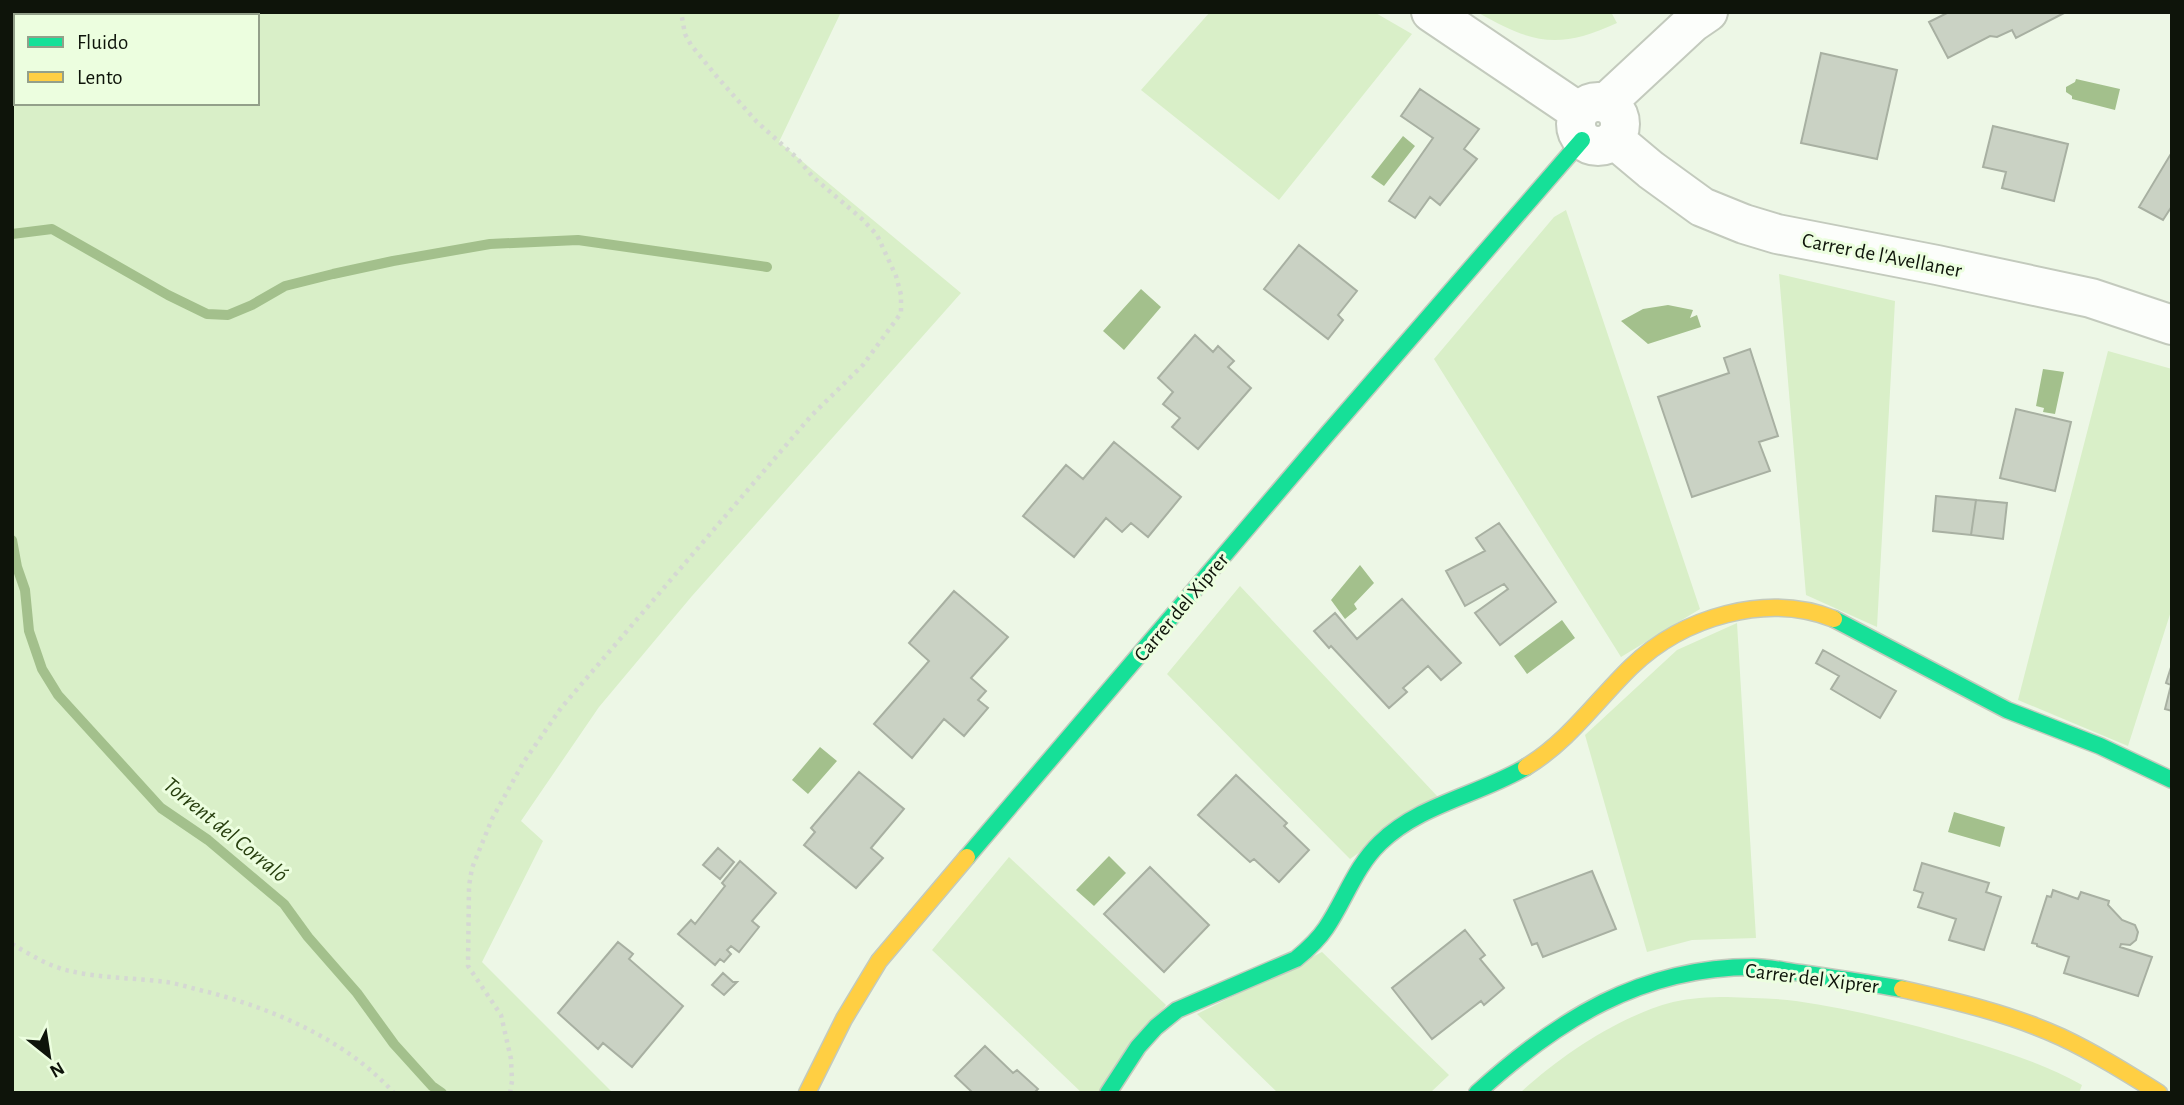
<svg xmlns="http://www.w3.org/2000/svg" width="2184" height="1105" font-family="'Alegreya Sans',sans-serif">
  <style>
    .green { fill: #d9efc8; fill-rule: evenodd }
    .water { fill: #a3c08c }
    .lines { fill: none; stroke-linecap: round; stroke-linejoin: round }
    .stream { stroke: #a3c08c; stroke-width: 10 }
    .building { fill: #cad2c4; stroke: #a8b0a2; stroke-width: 2 }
    .street-casing { stroke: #c3cabd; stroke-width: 42 }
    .fast-casing { stroke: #c3cabd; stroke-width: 19 }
    .slow-casing { stroke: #c3cabd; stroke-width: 19 }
    .path { stroke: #d5d8d3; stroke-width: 4.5; stroke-dasharray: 3.5 5; stroke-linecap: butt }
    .street { stroke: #fcfefb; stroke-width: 38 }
    .fast { stroke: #16e098; stroke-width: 16 }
    .slow { stroke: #ffcf43; stroke-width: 16 }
    .labels { text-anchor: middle; stroke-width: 6; stroke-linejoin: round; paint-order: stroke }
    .street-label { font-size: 21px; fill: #0e140a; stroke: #ecfedf }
    .water-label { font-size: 23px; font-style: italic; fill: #263e0d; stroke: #ecfedf }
  </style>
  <rect width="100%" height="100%" fill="#edf7e6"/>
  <!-- green -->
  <path class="green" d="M12,12H841L779,142L961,293L692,596L599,707L521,821L543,841L482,962L613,1093H12ZM16,16H257V103H16Z
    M1210,12H1374L1412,34L1279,200L1141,90Z
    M1477,12H1611L1617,23C1558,50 1533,44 1477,12Z
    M1566,210L1700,609L1621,657L1434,359L1554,217Z
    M1779,274L1895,301L1877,627L1806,595Z
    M2108,351L2172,369V608L2128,746L2018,700Z
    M1240,586L1438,797L1350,859L1167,674Z
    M1737,623L1756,938L1692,940L1647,952L1585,735L1677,650Z
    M1009,857L1166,1005L1099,1093H1082L932,950Z
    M1322,952L1449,1075L1430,1093H1278L1197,1014Z
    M1727,997C1749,998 1773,998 1796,1001C1852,1009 1908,1023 1962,1039C2003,1051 2045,1064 2082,1085L2079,1093H1520C1560,1056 1619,1016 1673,1002C1690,998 1709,997 1727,997Z"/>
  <!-- water -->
  <path class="water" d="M2076,79L2120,89L2115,110L2072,99V96L2066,92V87L2075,82Z
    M1403,136L1415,146L1384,186L1371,177Z
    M1141,289L1161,307L1124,350L1103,331Z
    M1668,305L1693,310L1690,318L1697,315L1701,327L1648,344L1621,321L1643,309Z
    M2043,369L2064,372L2055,414L2043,412L2044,408L2036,406Z
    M1360,565L1374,583L1354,604L1357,609L1345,619L1331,600Z
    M1562,620L1575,638L1527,674L1514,656Z
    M820,747L837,761L808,794L792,780Z
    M1954,812L2005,827L2000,847L1948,832Z
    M1109,856L1126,873L1094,906L1076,890Z"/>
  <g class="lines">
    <!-- stream -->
    <path class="stream" d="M30,16L45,12
      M12,20L16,19
      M12,234L52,229L168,295L207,314L228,315L252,305L285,286L333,274L393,261L490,244L578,240L767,267
      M12,540L17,567L25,590L29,631L42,669L58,695L161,808L208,840L284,904L308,937L357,993L394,1044L432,1086L442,1093"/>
  </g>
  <!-- building -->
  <path class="building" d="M1949,12H2066L2016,38L2012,30L1997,37L1990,36L1948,58L1929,22Z
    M1821,53L1897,70L1877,159L1801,143Z
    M1420,89L1479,129L1464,149L1477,159L1440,205L1430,197L1415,218L1389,201L1433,138L1401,116Z
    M1993,126L2068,144L2054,201L2002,188L2006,172L1983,167Z
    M2172,152V206L2163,220L2139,207Z
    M1299,245L1357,291L1338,315L1343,320L1328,339L1264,289Z
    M1195,335L1213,352L1218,346L1234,361L1228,367L1251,388L1198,449L1172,427L1180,418L1163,404L1173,392L1158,378Z
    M1750,349L1778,436L1759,442L1770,471L1692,497L1658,397L1729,373L1724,358Z
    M2016,409L2071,422L2055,491L2000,478Z
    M1114,442L1181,497L1148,537L1131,523L1122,532L1106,518L1074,557L1023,516L1066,465L1083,479Z
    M1936,496L1976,500L1971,535L1933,531Z
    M1976,500L2007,503L2003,539L1971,535Z
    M1499,523L1556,602L1500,645L1475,613L1508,589L1504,584L1465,606L1446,571L1485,551L1476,538Z
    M954,591L1008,637L971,678L986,691L978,700L988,708L964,736L944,719L912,758L874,724L929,661L909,643Z
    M1402,599L1461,663L1441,680L1428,666L1403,688L1407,692L1389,708L1331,646L1329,648L1314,631L1335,613L1357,639Z
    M1823,650L1896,691L1880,718L1831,689L1839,676L1816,663Z
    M2172,664V711L2165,709L2171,685L2166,683Z
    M859,772L904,809L871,848L883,858L856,888L804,845L815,832L811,828Z
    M1236,775L1287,823L1284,826L1309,850L1279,882L1254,859L1250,862L1198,815Z
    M718,848L734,862L720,879L703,865Z
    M740,861L776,893L752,921L759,927L739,952L731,946L727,950L731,954L724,962L720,959L715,965L678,934L691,920L695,924L725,886L722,883Z
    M1922,863L1989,883L1986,892L2001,897L1984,950L1949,940L1956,919L1918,907L1923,893L1914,890Z
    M1150,867L1209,925L1164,972L1104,914Z
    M1592,871L1616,929L1543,957L1537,943L1532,945L1514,900Z
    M2053,890L2078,899L2081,892L2109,901L2108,905L2122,920L2135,925L2138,932L2136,940L2130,945L2121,944L2120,947L2152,957L2138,996L2064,973L2069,957L2037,946V944L2032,943L2047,896L2051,897Z
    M1465,930L1485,955L1480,959L1504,988L1484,1005L1481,1001L1432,1039L1392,988Z
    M618,942L633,954L629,959L683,1006L632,1067L603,1043L598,1049L558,1013Z
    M723,973L733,982H737L724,995L712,985Z
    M985,1046L1013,1073L1017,1070L1038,1089L1036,1091L1038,1093H973L955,1076Z"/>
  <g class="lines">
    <defs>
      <path id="street" d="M1431,12L1579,112
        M1576 124a22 22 0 1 1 44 0a22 22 0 1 1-44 0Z
        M1606,103L1692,23L1708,12
        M1614,139L1651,170L1702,207L1744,224L1777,234L1937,265L2091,298L2172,325"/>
      <path id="fast" d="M1834,619L2007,710L2100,746L2172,780
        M967,857L1329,432L1582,140
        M1108,1093L1138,1047L1156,1027L1177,1010L1296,959C1307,950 1318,940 1326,928C1345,900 1355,867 1380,843C1420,804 1479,795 1526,767
        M1477,1093C1557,1020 1641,967 1753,967C1769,967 1785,971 1801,973C1835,978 1868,983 1902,989"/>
      <path id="slow" d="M1526,767C1569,741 1596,701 1631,667C1683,617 1766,592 1834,619
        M1902,989C1955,1001 2011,1014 2061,1037C2095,1053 2127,1073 2159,1093
        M807,1093L844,1019L879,961L967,857"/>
    </defs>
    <!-- street casing -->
    <use href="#street" class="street-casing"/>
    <!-- fast casing -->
    <use href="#fast" class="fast-casing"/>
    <!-- slow casing -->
    <use href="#slow" class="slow-casing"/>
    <!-- path -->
    <path class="path" d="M12,944C29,954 50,967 70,971C99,978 136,978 166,982C180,984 194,989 208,992C276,1010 346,1040 394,1093
      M510,1093L512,1081L511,1059L501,1015L468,966L469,886L472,868L492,819L523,763L561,708L811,416L863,365L901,313V295L896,276L877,235L862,219L813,177L796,157L757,122L718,78L691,45L685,34L681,12"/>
    <!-- street -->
    <use href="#street" class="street"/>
    <!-- fast -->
    <use href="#fast" class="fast"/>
    <!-- slow -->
    <use href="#slow" class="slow"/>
  </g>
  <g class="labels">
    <!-- street labels -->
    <g class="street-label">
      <text transform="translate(1882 255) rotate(11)" y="7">Carrer de l'Avellaner</text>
      <text transform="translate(1181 607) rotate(-50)" y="7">Carrer del Xiprer</text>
      <text transform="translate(1812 978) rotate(7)" y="7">Carrer del Xiprer</text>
    </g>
    <!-- water labels -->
    <g class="water-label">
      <text transform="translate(226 829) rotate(39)" y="8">Torrent del Corraló</text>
    </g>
  </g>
  <!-- border -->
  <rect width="2184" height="1105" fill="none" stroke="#0e140a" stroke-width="28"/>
  <!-- legend -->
  <rect x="14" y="14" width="245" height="91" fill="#ecfedf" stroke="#93a08a" stroke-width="2"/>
  <rect x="28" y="37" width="35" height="10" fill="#16e098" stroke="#93a08a" stroke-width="2"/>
  <text x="77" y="49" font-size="21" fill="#0e140a">Fluido</text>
  <rect x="28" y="72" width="35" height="10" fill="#ffcf43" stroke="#93a08a" stroke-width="2"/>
  <text x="77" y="84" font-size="21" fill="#0e140a">Lento</text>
  <!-- north arrow -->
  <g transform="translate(49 1056) rotate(150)" stroke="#ecfedf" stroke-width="5" paint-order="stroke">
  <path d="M0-5L12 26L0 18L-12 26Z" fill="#0e140a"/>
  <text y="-10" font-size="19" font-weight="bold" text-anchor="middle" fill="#0e140a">N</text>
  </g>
</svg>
